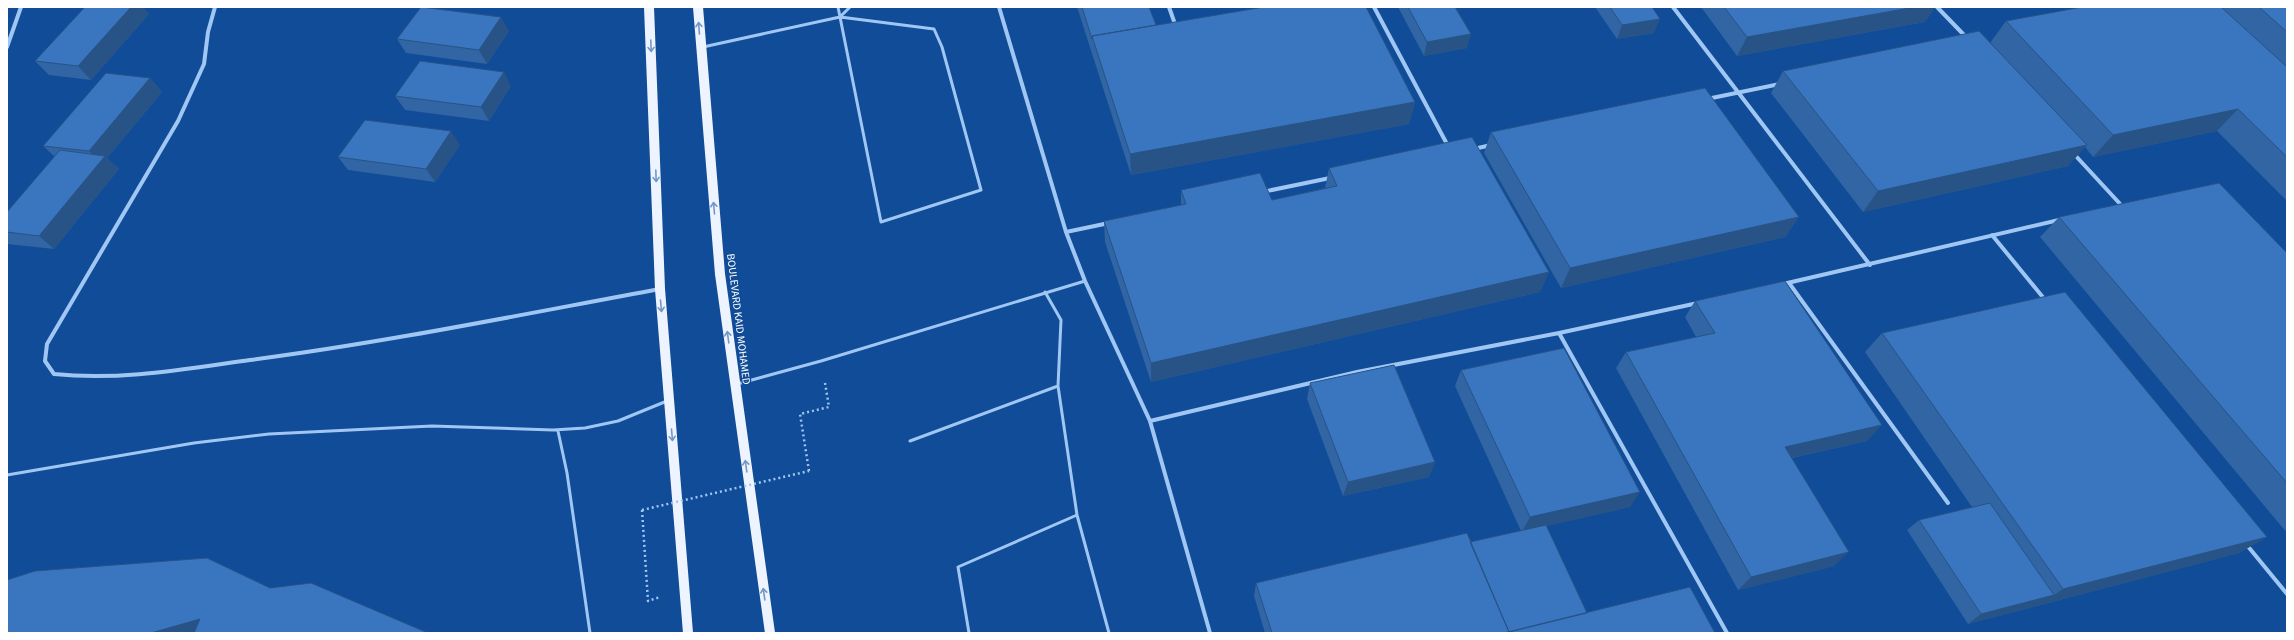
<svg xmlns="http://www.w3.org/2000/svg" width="2294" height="640" font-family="'Source Sans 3',sans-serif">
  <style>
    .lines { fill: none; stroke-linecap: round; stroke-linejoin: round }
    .path { stroke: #a0c7f4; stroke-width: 2.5; stroke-dasharray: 2 3; stroke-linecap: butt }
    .service { stroke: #a0c7f4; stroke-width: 3 }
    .minor { stroke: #a0c7f4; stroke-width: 4 }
    .primary { stroke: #edf4ff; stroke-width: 10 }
    .path-bridge { stroke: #a0c7f4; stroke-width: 2.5; stroke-dasharray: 2 3; stroke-linecap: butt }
    .wall { fill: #3165a4 }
    .shaded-wall { fill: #285386 }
    .building { fill: #3976bf; stroke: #285386 }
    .oneway { stroke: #7398c6 }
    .labels { text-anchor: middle; stroke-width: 3; stroke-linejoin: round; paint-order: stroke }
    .street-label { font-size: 11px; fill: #fff; stroke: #104c97 }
  </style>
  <rect width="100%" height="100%" fill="#104c97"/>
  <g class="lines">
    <!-- path -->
    <path class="path" d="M809,471L800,414L829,407L825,383
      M642,510L648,601L660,597"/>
    <!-- service -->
    <path class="service" d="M838,7L840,17
      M840,17L934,29L942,47L981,190L881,222Z
      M840,17L850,7
      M703,47L840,17
      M737,384L821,361L1085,281
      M558,431L567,473L590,633
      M910,441L1058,386L1061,320L1045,292
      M7,475L194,443L269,434L432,426L553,430L585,428L618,421L667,401
      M1077,515L1109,633
      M969,633L958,567L1077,515L1058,386"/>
    <!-- minor -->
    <path class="minor" d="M215,7L208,32L204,64L178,121L47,344L45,361L54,374C120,381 185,369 250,360C388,342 524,314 660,289
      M999,7L1066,232L1085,281L1150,421L1210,633
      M1169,7L1176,27
      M1374,7L1448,146
      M1673,7L1870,265
      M1937,7L1966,37
      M7,47L21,7
      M1707,99L1780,84
      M1474,149L1491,145
      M2074,154L2122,206
      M1262,192L1330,178
      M1066,232L1109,223
      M1992,235L2046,301
      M1789,283L1948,503
      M1783,284L2059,220
      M1559,333L1727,633
      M1150,421L1357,372L1559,333L1698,303
      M2246,544L2287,594"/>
    <!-- primary -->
    <path class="primary" d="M649,7L660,289L688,633
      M698,7L720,274L770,633"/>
    <!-- path-bridge -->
    <path class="path-bridge" d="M642,510L809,471"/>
  </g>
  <!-- wall -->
  <path class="wall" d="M85,7H143L149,14L91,80L49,75L35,61Z
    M1077,7H1149L1156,25L1415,102L1409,124L1131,175Z
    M1398,7H1455L1467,48L1424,56Z
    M1595,7H1652L1654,33L1617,39Z
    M1701,7H1935L1925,22L1737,56Z
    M2082,7H2287V201L2217,131L2093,157L2085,147L2068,166L1863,212L1771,93L1783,71L1990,43L2006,21Z
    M509,31L487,64L406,53L397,39Z
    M150,78L162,92L107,158L119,169L54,249L7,244V212L55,157L43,146Z
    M511,86L489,121L405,110L395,96Z
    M1491,132L1799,217L1785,237L1561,288L1484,153Z
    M460,145L435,182L348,170L338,157Z
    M1329,168L1549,272L1540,292L1151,382L1105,242L1104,221L1181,205V190L1272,200L1325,188Z
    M2059,217L2287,253V533L2040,237Z
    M1695,301L1867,441L1792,458L1834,566L1738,590L1616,368L1626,352L1696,337L1685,317Z
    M1882,333L2267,537L2239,553L1968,624L1907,530L1919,520L1972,507L1865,352Z
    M1461,370L1630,507L1546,526L1587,613L1715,633H1265L1254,596L1256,583L1470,542L1521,531L1455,386Z
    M1310,383L1435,462L1429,477L1343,496L1307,399Z"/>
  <!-- shaded-wall -->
  <path class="shaded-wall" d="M131,7H143L149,14L91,80L78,66Z
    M1915,7H1935L1925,22L1737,56L1747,37Z
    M501,17L509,31L487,64L479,50Z
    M1660,19L1654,33L1617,39L1622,25Z
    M1471,34L1467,48L1424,56L1427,42Z
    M504,72L511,86L489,121L481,107Z
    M150,78L162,92L107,158L119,169L54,249L39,236L100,162L89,151Z
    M1415,102L1409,124L1131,175L1130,154Z
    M2238,109L2217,131L2093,157L2113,135Z
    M451,131L460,145L435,182L426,169Z
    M2087,145L2068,166L1863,212L1878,191Z
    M1799,217L1785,237L1561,288L1570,268Z
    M1549,272L1540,292L1151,382V363Z
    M1882,425L1867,441L1772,462L1785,447Z
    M1435,462L1429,477L1343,496L1348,482Z
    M1640,492L1630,507L1522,532L1530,517Z
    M2267,537L2239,553L1968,624L1981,614L2054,595L2063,589Z
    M1849,552L1834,566L1738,590L1751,577Z
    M200,619L223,633H151Z"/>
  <!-- building -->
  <path class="building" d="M85,7H131L78,66L35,61Z
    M421,7L501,17L479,50L397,39Z
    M1082,7H1149L1156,25L1092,36V39Z
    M1264,7H1366L1415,102L1130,154L1092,36Z
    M1408,7H1455L1471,34L1427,42Z
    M1610,7H1652L1660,19L1622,25Z
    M1724,7H1915L1747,37Z
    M2082,7H2221L2287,67V157L2238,109L2113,135L2006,21Z
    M2259,7H2287V32Z
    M1979,31L2087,145L1878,191L1783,71Z
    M420,61L504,72L481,107L395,96Z
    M106,73L150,78L89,151L43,146Z
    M1705,88L1799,217L1570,268L1491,132Z
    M365,120L451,131L426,169L338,157Z
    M1472,137L1549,272L1151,363L1104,221L1186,204L1181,190L1260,173L1272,200L1337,186L1329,168Z
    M60,150L105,156L39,236L7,232V212Z
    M2219,183L2287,253V483L2059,217Z
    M1785,281L1882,425L1785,447L1849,552L1751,577L1626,352L1715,333L1695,301Z
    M2065,292L2267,537L2063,589L1882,333Z
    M1564,348L1640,492L1530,517L1461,370Z
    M1394,365L1435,462L1348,482L1310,383Z
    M1990,503L2054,595L1981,614L1919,520Z
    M1546,525L1587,613L1509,632L1470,542Z
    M1467,533L1509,632L1504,633H1272L1256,583Z
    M207,558L270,588L311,583L428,633H194L200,619L151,633H7V580L35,571Z
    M1690,587L1715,633H1504Z"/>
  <!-- one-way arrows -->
  <defs><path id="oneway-shaft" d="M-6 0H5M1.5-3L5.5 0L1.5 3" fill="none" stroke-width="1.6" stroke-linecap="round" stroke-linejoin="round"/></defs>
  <g class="oneway">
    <use href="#oneway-shaft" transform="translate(699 28) rotate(-94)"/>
    <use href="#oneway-shaft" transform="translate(651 46) rotate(88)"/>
    <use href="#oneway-shaft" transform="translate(656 176) rotate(88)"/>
    <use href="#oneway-shaft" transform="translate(714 208) rotate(-95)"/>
    <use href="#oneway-shaft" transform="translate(661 306) rotate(85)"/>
    <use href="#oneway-shaft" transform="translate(728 337) rotate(-98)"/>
    <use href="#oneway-shaft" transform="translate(672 435) rotate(85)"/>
    <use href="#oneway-shaft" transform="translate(746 466) rotate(-98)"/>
    <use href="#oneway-shaft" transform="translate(764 594) rotate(-98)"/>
  </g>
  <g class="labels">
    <!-- street labels -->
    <g class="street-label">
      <text transform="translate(739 319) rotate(83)" y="4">BOULEVARD KAID MOHAMED</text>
    </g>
  </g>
  <!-- border -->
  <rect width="2294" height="640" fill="none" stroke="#ffffff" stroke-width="16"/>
</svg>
